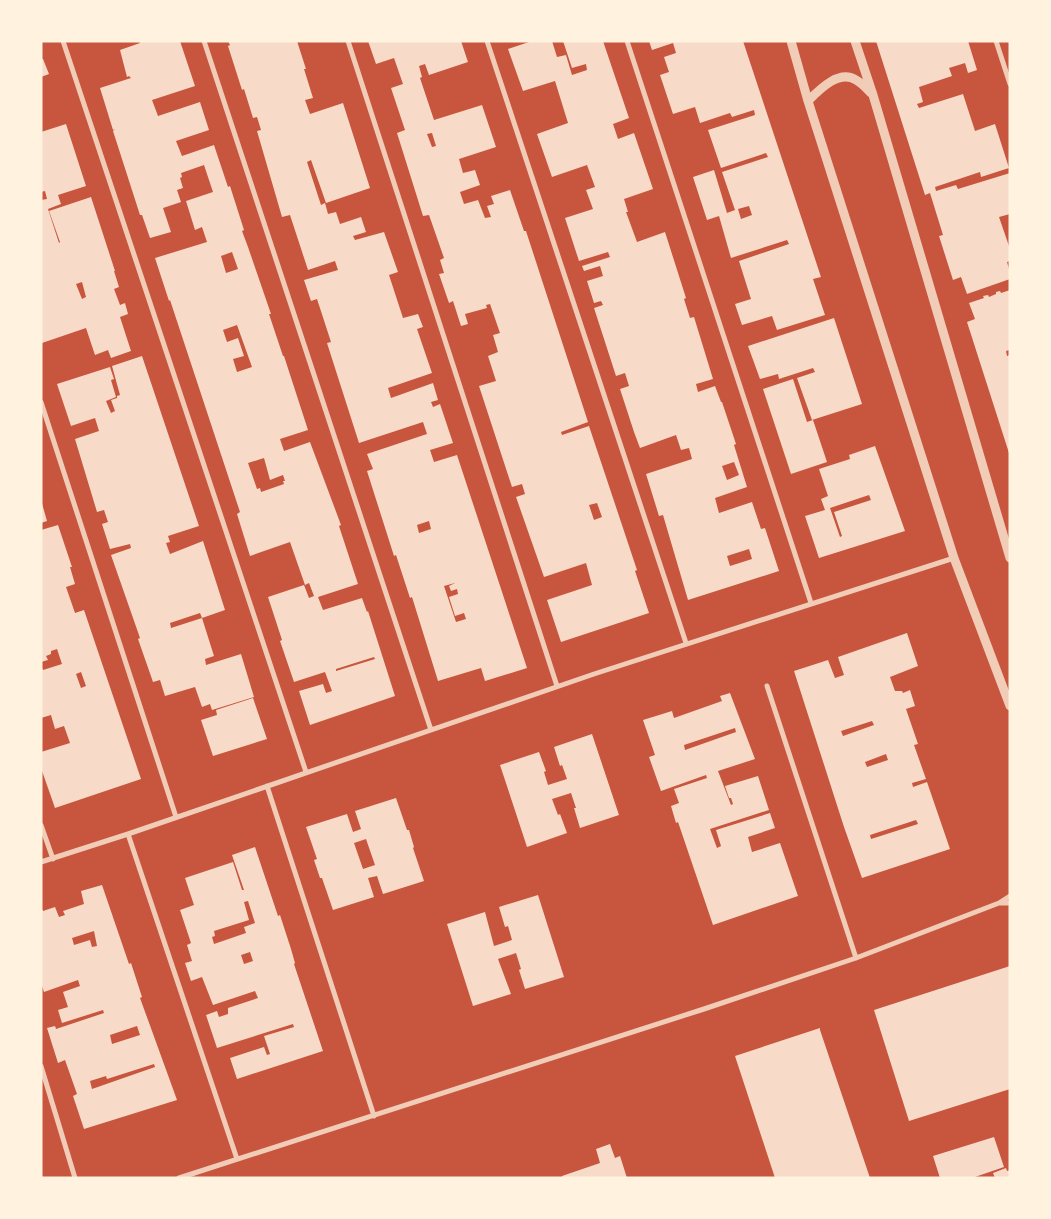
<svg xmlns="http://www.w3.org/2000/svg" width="1051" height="1219" font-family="'Fira Sans',sans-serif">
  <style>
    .building { fill: #f7dbc8; fill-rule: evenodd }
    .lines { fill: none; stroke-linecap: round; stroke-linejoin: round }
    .minor { stroke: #f1ccb7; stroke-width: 5 }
    .tertiary { stroke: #f1ccb7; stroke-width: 9 }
  </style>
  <rect width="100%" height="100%" fill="#c8553d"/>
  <!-- building -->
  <path class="building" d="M139,41H180L195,86L152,100L158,116L200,102L209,130L176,141L182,156L214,145L228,187L230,186L244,230L242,231L248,247L271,314H269L283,356H284L308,430L280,439L284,451L310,442L341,525L339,526L358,584L318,597L323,610L362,598L367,612L368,611L395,696L310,725L299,691L323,684L326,693L332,691L325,672L294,682L280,641L282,640L268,597L304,585L309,598L314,596L309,583L305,585L290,542L250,556L237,514L240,512L170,300L169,301L155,258L207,242L202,227L195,230L186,201L213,192L204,165L181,173L182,177L180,178L183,188L177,190L181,202L163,208L171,232L150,238L142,215H140L113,131L115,129L113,130L100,88L131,78L129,76L127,77L120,50L140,43ZM232,252L238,269L226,273L221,256ZM237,325L252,367L237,372L233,359L244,356L238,338L227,342L223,330ZM264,458L270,480L283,475L285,481H283L284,484L261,492L260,488L257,489L248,463ZM374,657L375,659L336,671V669Z
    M228,41H297L306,69H304L313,98L305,100L310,114L343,103L370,188L326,203L311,160L307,162L321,205L325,203L328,214L336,212L340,224L361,217L366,232L353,236L355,240L384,232L398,272L389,275L403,318L418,314L423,327L417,329L432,373L388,388L391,398L433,383L438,400L431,402L433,407L440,404L453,443L430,450L434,462L457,455L527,668L485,681L481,668L438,681L412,597L410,598L396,555L394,556L367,471L373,469L367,454L427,434L423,422L359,443L327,343L331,342L317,299L311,301L304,280L338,270L335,261L308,270L290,215L282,217L257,131L261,130L257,117L253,118L244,89L242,90L228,46L230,45ZM429,521L431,529L419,533L417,525ZM455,583L449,586L451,591L457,589L458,594L449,597L455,616L464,613L466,619L456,622L444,586Z
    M368,41H461L468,62L429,75L425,64L419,66L422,77L420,78L434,120L482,105L496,147L459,159L463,173L475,170L480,185L460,192L464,204L478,200L485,218L491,217L487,206L494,204L491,196L510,190L524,231H526L588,422L561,432L562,435L589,426L637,570L635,571L649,613L561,642L547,600L592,585L586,563L544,577L516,497L525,494L522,484L512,487L479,386L496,381L488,356L498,352L493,335L500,333L490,304L486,305L487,308L465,314L468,324L461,326L453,301L449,303L439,274L444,273L440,260L444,258L429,215L423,216L397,133L405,130L391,88L403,84L394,58L376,64ZM432,133L436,146L432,147L427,134ZM597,503L602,517L594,520L589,505Z
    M532,41H552L557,57L566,55L572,75L587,70L586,64L572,68L563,41H603L629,118L613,124L618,139L634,133L653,189L624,199L628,212H626L637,242L665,232L686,298L684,299L690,318L694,317L713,379L696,384L698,392L715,386L721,402H722L736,444L734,445L747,487L715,498L719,513L752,502L761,529L765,528L779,571L688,600L663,515L659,516L646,474L692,459L689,448L681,450L676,435L640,448L634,432L620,389L629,386L625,373L616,376L594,308L603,305L601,301L594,303L587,281L603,276L600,266L584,271L582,266L610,257L608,252L579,261L565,218L593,209L586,190L595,187L587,165L552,177L537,134L568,123L555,81L523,91L508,49ZM734,462L739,475L727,480L722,466ZM749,549L752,559L730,566L727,556Z
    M649,41H743L821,277L813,279L825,315L777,330L772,316L742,325L735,304L751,299L739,261L789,244L787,240L731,258L719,216L707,220L693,177L714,170L727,213L735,210L722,172L768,157L766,153L721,168L708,130L755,115L754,110L732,117L730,113L700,123L695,107L673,114L660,75L669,72L664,57L676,53L673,43L652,50ZM749,206L752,215L741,219L738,209Z
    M876,41H968L977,70L968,73L965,63L949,68L952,76L919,87L923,102L917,104L919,108L963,94L975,131L995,124L1009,168L981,177L980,172L935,187L936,191L956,185L958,189L1010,173V214L999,217L1010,249V261L1007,262L1010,272V279L967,294L961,277L953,280L939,236L943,235L930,193L925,195Z
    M41,59H43L49,74L41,77Z
    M66,124L86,186L58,195L61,204L48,209L59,243L60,242L49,211L91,197L115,271H114L119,287L114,289L120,305L125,303L128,314L120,317L131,351L111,358L108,350L95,355L86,328L42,343L41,341V200L47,199L45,191L41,192V132ZM82,282L86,297L82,299L76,284Z
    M1010,290V350L1006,351L1007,356L1010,355L1009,453L967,322L975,319L969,303L984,298L983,296L988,295L989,297L996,294V292L1000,291L1001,293Z
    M834,318L862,404L812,420L797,378L815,372L813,368L779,379L778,374L760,379L748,346Z
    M142,356L199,526L168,536L170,542L166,543L170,554L203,541L225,610L202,618L200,613L170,623L171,628L202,618L214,656L205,659L206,665L241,654L254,697L212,710L210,704L202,707L195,687L165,696L160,680L153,682L138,639L140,638L111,555L131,548L130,544L110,549L102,524L108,522L104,510L97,512L75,439L99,431L95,418L71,426L57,384L110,367L114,379L111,380L116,397L106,401L111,413L115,411L111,400L117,398V396L120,395L112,366Z
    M793,379L807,422L813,420L827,462L791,474L763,389Z
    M875,446L905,531L819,558L805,516L825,510L821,499L828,496L819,469L850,459L849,455ZM869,495L871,500L834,512L842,536L840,537L830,508Z
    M41,500L47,521L41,523Z
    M58,525L72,567H70L75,584L66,587L75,613L84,610L141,779L55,808L41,768V752L70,743L64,726L55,729L51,715L41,718V666L43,670L62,664L57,649L51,651V654L46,656L48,660L41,662V530ZM81,672L86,686L81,688L76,674Z
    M907,633L918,666L890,677L895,691H902L903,693L910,690L915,706L906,709L918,744L914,745L926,779L912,783L913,787L927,782L950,849L862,878L844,827L794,671L828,660L835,678L844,675L838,657ZM872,721L874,725L843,736L841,731ZM886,754L888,760L867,767L865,762ZM916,820L918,824L871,839L870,835Z
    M730,693L755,759L718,771L731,805L733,804L731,798H729L725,786L758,776L769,810L710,829L717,848L721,846L716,830L770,813L775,828L748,837L752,852L780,843L798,896L713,925L678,822L676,823L671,806L679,803L674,789L707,778L706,775L661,791L649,757L655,755L643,720L672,711L674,718L722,701L720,696ZM735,728L736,732L685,750L684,745Z
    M253,698L267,739L213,756L201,720L217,715L216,710Z
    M592,734L619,815L580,828L574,808H576L571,793L552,799L558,815L560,814L567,833L527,847L500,765L539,752L546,771L544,772L548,785L567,779L562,765L560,766L554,747Z
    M396,798L407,830H409L414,847L413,848L424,881L383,894L377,876L368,878L374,897L333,910L322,878H320L314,860L317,859L306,827L347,814L353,832L361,829L355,811ZM366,839L375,865L363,869L354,843Z
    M255,847L278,916L280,915L291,949L295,963L294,964L323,1051L237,1079L230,1058L264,1047L267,1055L270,1054L264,1036L294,1027L293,1024L217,1048L206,1015L217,1011L219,1017L228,1014V1008L258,998L255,991L213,1005L202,977L191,981L185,963L192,961L187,945L191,943L180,910L194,905L185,878L233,862L242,890H244L232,855ZM248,901L255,923L244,927L246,933L214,944L212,937L215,936L214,931L249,920L244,902ZM250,952L253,961L244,964L241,955Z
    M102,885L129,964L131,963L142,997L140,998L152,1031L177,1100L84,1129L73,1096L77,1094L65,1060L58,1063L47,1028L55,1026L56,1029L104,1013L103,1010L62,1023L58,1010L68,1007L63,992L80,986L78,980L44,992L41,983V907L43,911L55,907L59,917L65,915L63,911L84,904L81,891ZM94,931L97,946L92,947L90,940L74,945L72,938ZM137,1026L140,1035L112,1044L110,1035ZM154,1064L155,1067L92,1089L90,1081L106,1076L107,1079Z
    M538,895L564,977L525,989L519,970L521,969L516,953L498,959L511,994L473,1006L447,924L485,912L494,946L512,940L508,926L505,927L499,907Z
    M1010,966V1089L909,1121L874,1010Z
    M820,1028V1030L870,1178H775L735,1056Z
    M994,1137L1004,1167L972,1178H940L933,1156Z
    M610,1144L615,1158L620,1156L627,1178H562V1176L600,1163L596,1149Z
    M1006,1168L1007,1171L1010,1170V1178H995L993,1173Z"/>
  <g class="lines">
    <!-- minor -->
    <path class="minor" d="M63,41L306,772
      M204,41L431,730
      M348,41L557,686
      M487,41L686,643
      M627,41L811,603
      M996,41L1010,84
      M41,402L176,817
      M767,686L856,958
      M267,786L374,1116
      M41,825L53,859
      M128,834L237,1159
      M41,862L128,834L594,674L954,558
      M1000,903H1010
      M41,1066L75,1178
      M179,1178L704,1009L856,958L999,903L1010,896"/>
    <!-- tertiary -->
    <path class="tertiary" d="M791,41L808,101L954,558L1010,706
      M855,41L873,95L1010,558
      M808,101C819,90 839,69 856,80C862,83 867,89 871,93"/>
  </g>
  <!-- border -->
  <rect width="1051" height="1219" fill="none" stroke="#fff3e0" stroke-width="85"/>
</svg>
